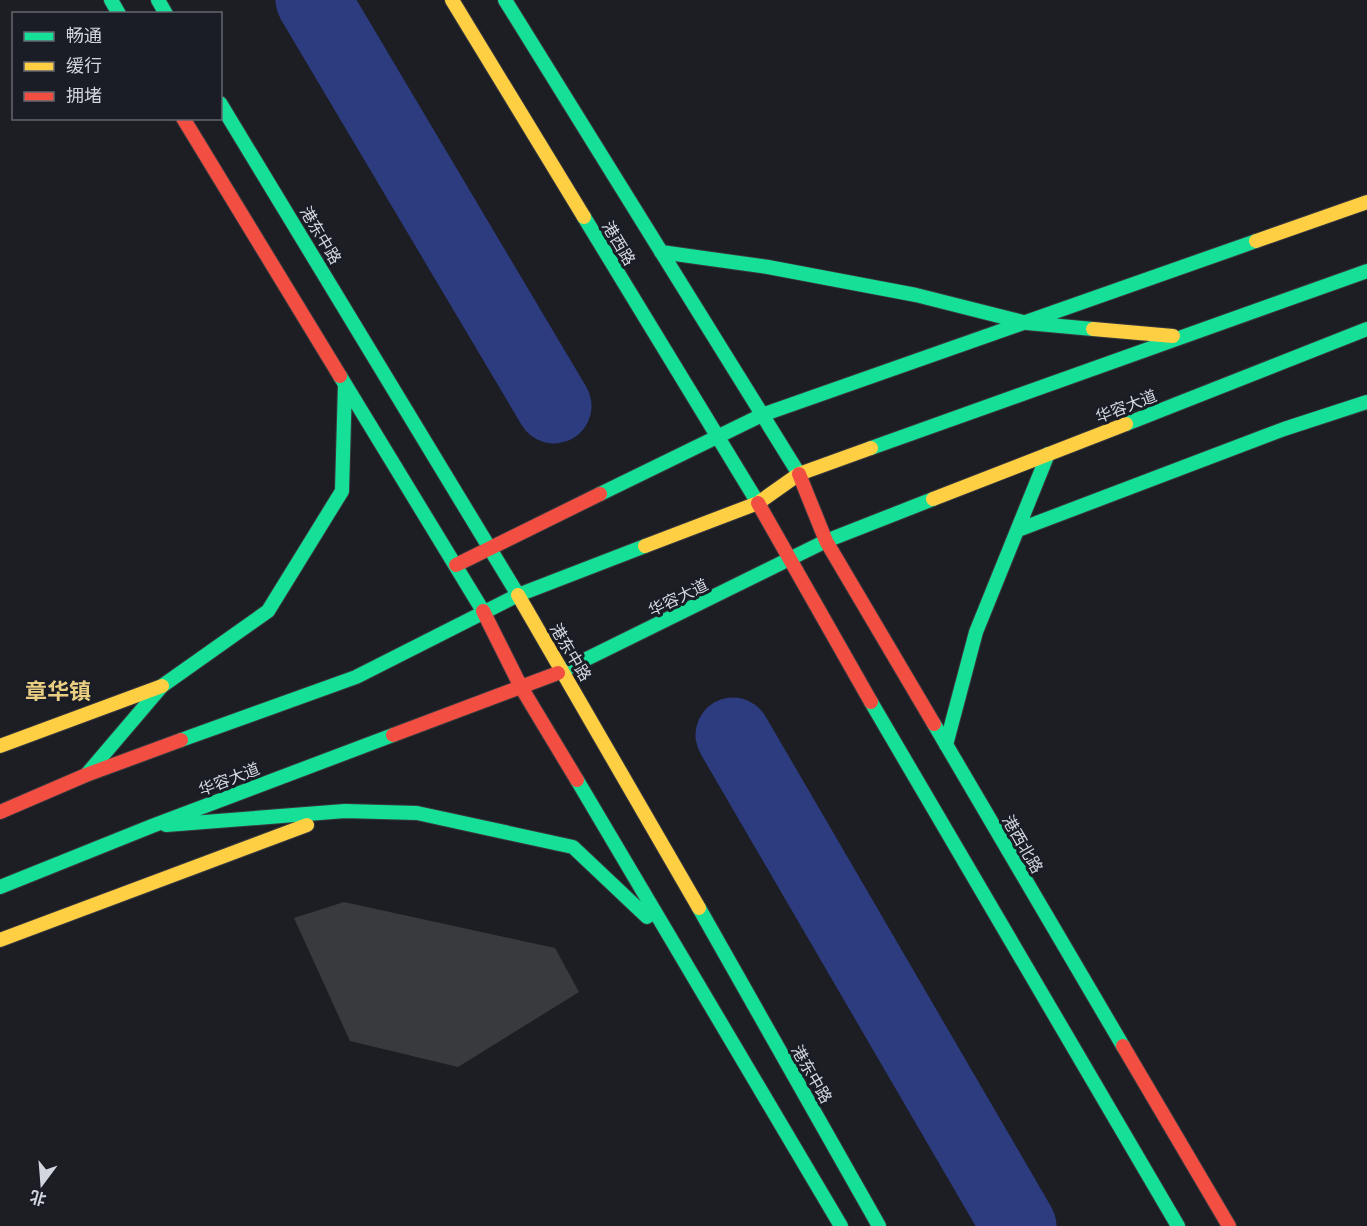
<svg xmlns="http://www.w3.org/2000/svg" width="1367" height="1226" font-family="Signika,'Noto Sans SC',sans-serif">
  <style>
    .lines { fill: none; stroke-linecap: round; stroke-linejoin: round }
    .river { stroke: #2d3b7f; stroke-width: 75 }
    .building { fill: #393a3e }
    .fast-casing { stroke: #38393e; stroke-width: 16 }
    .slow-casing { stroke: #38393e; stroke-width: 16 }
    .jam-casing { stroke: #38393e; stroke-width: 16 }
    .fast { stroke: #16e098; stroke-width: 14 }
    .slow { stroke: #ffcf43; stroke-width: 14 }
    .jam { stroke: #f24e42; stroke-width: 14 }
    .labels { text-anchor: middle; stroke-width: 6; stroke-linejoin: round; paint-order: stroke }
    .street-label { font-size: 16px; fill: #d4d6dd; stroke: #1a1d26 }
    .district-label { font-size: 22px; font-weight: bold; fill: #eacf83; stroke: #1a1d26 }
  </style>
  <rect width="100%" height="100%" fill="#1d1e23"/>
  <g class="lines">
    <!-- river -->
    <path class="river" d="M313,0L554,406
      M733,735L1019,1226"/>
  </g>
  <!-- building -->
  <path class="building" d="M344,902L555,948L579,992L458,1067L350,1041L294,918Z"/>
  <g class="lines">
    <defs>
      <path id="fast" d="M111,0L119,14
        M158,0L166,14
        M505,0L799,474
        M220,103L518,595
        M584,217L758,503
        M661,252L768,267L916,295L1027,323L1093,329
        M340,376L483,611
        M1126,424L1367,329
        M871,448L1367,271
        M600,494L762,415L1256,241
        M1018,530L1284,429L1367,402
        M558,673L826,541L933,499
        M871,702L1178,1226
        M934,724L1123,1046
        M181,740L356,677L518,595L645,546
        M946,745L976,632L1048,454
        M87,774L162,686L268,611L342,491L345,384
        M577,780L841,1226
        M166,825L345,811L417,813L573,847L647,917
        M0,887L152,826L393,735
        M699,908L879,1226"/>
      <path id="slow" d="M452,0L584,217
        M1256,241L1367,202
        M1093,329L1173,336
        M933,499L1126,424
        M645,546L758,503L799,474L871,448
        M518,595L699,908
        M0,746L162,686
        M0,940L307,825"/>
      <path id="jam" d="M183,118L340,376
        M799,474L826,541L934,724
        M758,503L871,702
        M456,565L600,494
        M483,611L521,687L577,780
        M393,735L558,673
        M0,812L86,775L181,740
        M1123,1046L1229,1226"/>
    </defs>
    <!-- fast casing -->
    <use href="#fast" class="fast-casing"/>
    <!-- slow casing -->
    <use href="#slow" class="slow-casing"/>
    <!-- jam casing -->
    <use href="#jam" class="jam-casing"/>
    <!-- fast -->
    <use href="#fast" class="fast"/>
    <!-- slow -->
    <use href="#slow" class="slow"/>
    <!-- jam -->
    <use href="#jam" class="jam"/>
  </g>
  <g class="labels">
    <!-- street labels -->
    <g class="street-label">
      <text transform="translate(321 235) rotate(59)" y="6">港东中路</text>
      <text transform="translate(619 243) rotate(59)" y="6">港西路</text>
      <text transform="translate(1126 406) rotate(-21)" y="6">华容大道</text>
      <text transform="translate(678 597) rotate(-26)" y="6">华容大道</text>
      <text transform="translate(571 652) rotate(59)" y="6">港东中路</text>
      <text transform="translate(229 779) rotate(-21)" y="6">华容大道</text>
      <text transform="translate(1023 844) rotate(60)" y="6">港西北路</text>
      <text transform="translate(812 1074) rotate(60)" y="6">港东中路</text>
    </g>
    <!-- district labels -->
    <g class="district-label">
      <text x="58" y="699">章华镇</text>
    </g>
  </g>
  <!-- legend -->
  <rect x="12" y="12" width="210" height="108" fill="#1a1d26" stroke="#64676f" stroke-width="1.5"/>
  <rect x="24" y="32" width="30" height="9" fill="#16e098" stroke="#64676f" stroke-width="1.5"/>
  <text x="66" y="42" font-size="18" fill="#d4d6dd">畅通</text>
  <rect x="24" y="62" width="30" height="9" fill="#ffcf43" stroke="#64676f" stroke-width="1.5"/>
  <text x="66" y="72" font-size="18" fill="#d4d6dd">缓行</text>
  <rect x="24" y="92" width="30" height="9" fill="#f24e42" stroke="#64676f" stroke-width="1.5"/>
  <text x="66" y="102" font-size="18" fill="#d4d6dd">拥堵</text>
  <!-- north arrow -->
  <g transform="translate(42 1184) rotate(196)" stroke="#1a1d26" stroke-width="4.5" paint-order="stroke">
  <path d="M0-4.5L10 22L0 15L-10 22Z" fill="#d4d6dd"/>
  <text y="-9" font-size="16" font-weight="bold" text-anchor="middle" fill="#d4d6dd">北</text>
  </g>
</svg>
